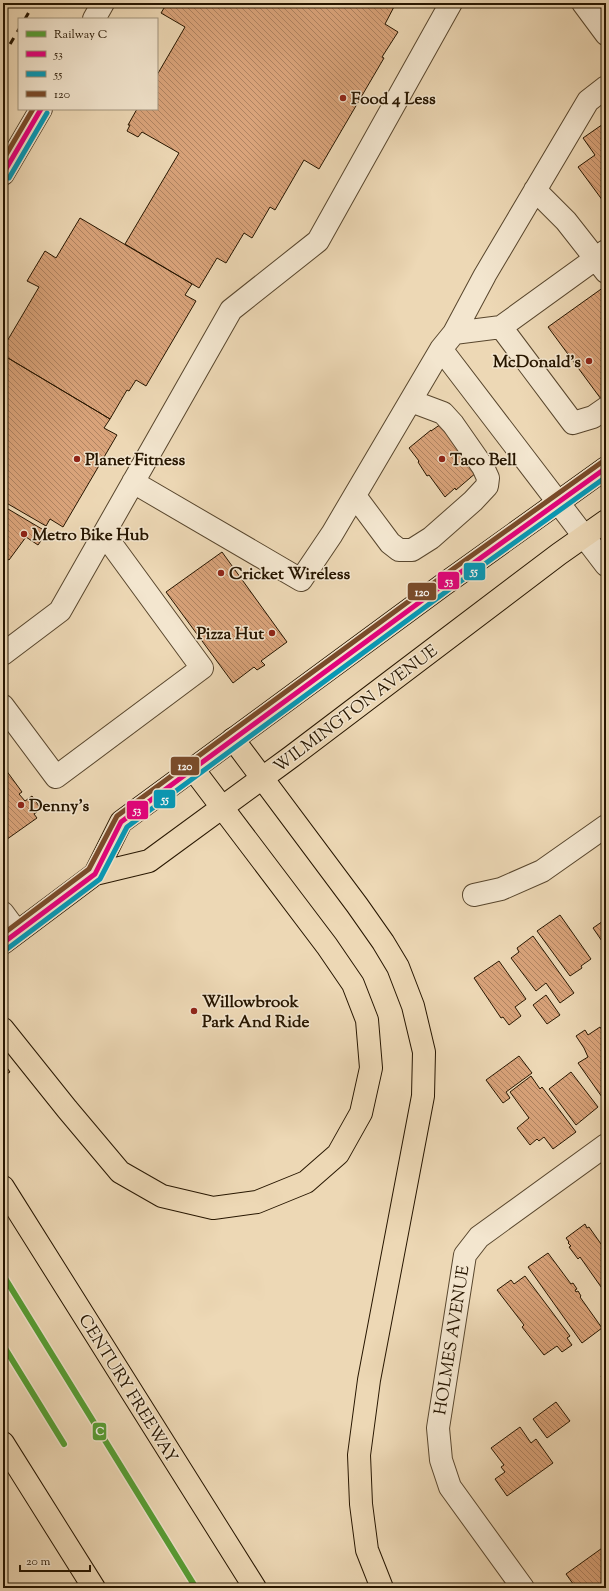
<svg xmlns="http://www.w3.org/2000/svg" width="609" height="1591" font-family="'Sorts Mill Goudy',serif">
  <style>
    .building { fill: url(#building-back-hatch); stroke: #271600 }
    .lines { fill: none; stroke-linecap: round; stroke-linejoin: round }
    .minor-casing { stroke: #58462d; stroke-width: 24 }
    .major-casing { stroke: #271600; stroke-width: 24 }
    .highway-casing { stroke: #271600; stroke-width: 24 }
    .minor { stroke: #f3e6cf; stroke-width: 22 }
    .major { stroke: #edd8b5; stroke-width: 22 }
    .highway { stroke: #edd8b5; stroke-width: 22 }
    .rail { stroke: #271600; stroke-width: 3; stroke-dasharray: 7 7; stroke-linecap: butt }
    .bus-1-casing { stroke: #f3e6cf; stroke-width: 8 }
    .bus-2-casing { stroke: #f3e6cf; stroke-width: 8 }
    .bus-3-casing { stroke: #f3e6cf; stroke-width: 8 }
    .bus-1 { stroke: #e5007d; stroke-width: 5 }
    .bus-2 { stroke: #049ab9; stroke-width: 5 }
    .bus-3 { stroke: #7a4b2a; stroke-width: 5 }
    .rail-1-casing { stroke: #f3e6cf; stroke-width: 9 }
    .rail-1 { stroke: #56a035; stroke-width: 6 }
    .poi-dot { fill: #8f2418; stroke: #f3e6cf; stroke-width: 1.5 }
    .labels { text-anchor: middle; stroke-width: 3; stroke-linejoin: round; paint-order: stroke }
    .poi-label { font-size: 17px; font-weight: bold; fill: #271600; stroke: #f3e6cf; text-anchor: start }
    .street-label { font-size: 17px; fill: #271600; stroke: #f3e6cf }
    .line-badge { stroke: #f3e6cf; stroke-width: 1.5 }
    .badge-label { font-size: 11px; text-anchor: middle; font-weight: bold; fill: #fff }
  </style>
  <defs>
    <pattern id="building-back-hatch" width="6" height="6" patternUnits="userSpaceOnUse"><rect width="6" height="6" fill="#d9a37a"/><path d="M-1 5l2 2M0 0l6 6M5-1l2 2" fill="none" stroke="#b08462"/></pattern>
  </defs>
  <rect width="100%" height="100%" fill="#edd8b5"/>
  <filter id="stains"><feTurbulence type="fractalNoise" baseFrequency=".005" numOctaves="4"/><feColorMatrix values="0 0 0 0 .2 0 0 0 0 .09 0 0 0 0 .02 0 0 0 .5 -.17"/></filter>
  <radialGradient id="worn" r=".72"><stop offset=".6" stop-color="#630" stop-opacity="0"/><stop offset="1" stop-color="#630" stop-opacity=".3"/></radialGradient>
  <!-- building -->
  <path class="building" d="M167,3H396L385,24L398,32L382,57L384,58L319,169L304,160L275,210L270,207L252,238L244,233L226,263L217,258L199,288L125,244L179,153L142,132L138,137L127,131L130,125H128L137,109H157V75L185,27L161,13Z
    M399,3H409L407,7Z
    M606,122V199L603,201L578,167L595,155L583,138Z
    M80,218L192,284L185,295L196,301L146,386L136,380L129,391L127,390L110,419L3,355V348L39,287L27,281L45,251L56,258Z
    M604,287L606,290V395L601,399L548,327Z
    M3,355L110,419L104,428L117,435L63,527L50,519L46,526L3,501Z
    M441,424L477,472L456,490L455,488L445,497L429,475L427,476L418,462L419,461L409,448L431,430V431Z
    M3,506L47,532L38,545L26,537L9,560L3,556Z
    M222,552L287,642L261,661L265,665L257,670L254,667L233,683L166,592Z
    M3,766L22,792L19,794L25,801L32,796L41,809L34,814L37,818L3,842Z
    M560,915L591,959L581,966L582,968L570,976L537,931Z
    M606,919V947L593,928Z
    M533,936L574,993L560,1003L546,983L536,991L511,958L519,952L517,948Z
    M499,961L526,999L515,1007L521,1016L509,1025L503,1017L501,1018L474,978Z
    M546,995L560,1015L547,1024L533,1005Z
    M600,1027L606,1036V1094L602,1097L578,1063L588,1057L584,1048L576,1036L585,1030L588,1035Z
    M519,1056L532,1073L506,1092L510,1098L503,1103L486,1080Z
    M3,1062L10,1072L3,1076Z
    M571,1072L598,1107L576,1125L549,1089Z
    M531,1076L540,1089L542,1087L576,1132L553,1149L544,1137L539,1141L537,1139L530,1145L517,1128L529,1118L510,1092Z
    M585,1224L587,1228L589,1227L606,1251V1294L580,1257L578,1259L569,1247L571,1246L568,1243L569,1242L566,1238Z
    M548,1253L571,1284L573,1283L577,1289L575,1290L576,1292L578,1291L581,1296L580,1297L602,1328L582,1343L528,1267Z
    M525,1276L570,1336L567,1338L572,1345L562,1352L557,1346L544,1355L522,1327L524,1325L497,1290L511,1280L514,1284Z
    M606,1373V1384L601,1376Z
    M556,1402L570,1421L547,1438L533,1419Z
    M520,1427L531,1443L536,1439L553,1463L507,1496L495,1479L505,1472L501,1467L504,1465L491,1448Z
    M605,1546L606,1588H576L566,1574Z"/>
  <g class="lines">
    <defs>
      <path id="minor" d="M583,3L606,34
        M94,19L103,3
        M3,174L41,109
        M535,190L566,221L606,272
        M501,327L573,423L593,417L606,408
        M454,333L501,327L606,251
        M441,349L606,565
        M133,482L301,580L332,534L441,349L454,333L485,275L588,101L606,87
        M355,496L390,543L399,550H412L431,538L473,501L487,486L488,478L483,467L453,424L443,413L411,401
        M3,654L60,611L231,310L318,241L451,3
        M3,706L56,777L202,668L104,534
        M474,895L501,889L542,871L606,826
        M3,913L17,932
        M523,1588L450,1487L441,1460L438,1428L465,1255L479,1237L606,1145"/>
      <path id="major" d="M95,874L121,822L443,585L606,468
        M3,943L95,874L149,861L291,757L559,554L606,521"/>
      <path id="highway" d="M233,739L357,905L383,942L398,967L413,1006L424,1052L423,1096L369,1380L359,1455L361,1504L367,1550L382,1588
        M3,1029L67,1109L120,1172L162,1196L213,1208L257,1202L306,1182L338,1154L361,1113L371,1068L367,1020L353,984L327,946L193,769
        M3,1187L255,1588
        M3,1443L94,1588"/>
    </defs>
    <!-- minor casing -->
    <use href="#minor" class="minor-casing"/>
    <!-- major casing -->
    <use href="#major" class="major-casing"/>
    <!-- highway casing -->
    <use href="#highway" class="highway-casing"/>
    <!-- minor -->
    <use href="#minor" class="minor"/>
    <!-- major -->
    <use href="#major" class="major"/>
    <!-- highway -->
    <use href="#highway" class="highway"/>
    <!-- rail -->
    <path class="rail" d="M25,19L34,3
      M3,56L19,29"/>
    <defs>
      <path id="bus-1" d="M3,174L41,109
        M3,943L95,874L121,822L443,585L606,468"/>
      <path id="bus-2" d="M9,178L47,113
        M7,949L100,879L127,827L447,591L606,477"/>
      <path id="bus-3" d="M3,160L33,109
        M3,934L89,869L117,816L439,579L602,462"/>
    </defs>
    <!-- bus-1 casing -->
    <use href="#bus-1" class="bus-1-casing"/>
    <!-- bus-2 casing -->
    <use href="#bus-2" class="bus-2-casing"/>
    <!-- bus-3 casing -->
    <use href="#bus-3" class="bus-3-casing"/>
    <!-- bus-1 -->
    <use href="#bus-1" class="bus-1"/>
    <!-- bus-2 -->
    <use href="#bus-2" class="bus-2"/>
    <!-- bus-3 -->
    <use href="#bus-3" class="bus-3"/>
    <defs>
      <path id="rail-1" d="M3,1275L196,1588
        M3,1345L64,1444"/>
    </defs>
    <!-- rail-1 casing -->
    <use href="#rail-1" class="rail-1-casing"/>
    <!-- rail-1 -->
    <use href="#rail-1" class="rail-1"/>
  </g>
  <!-- markers -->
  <g class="poi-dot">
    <circle cx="343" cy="98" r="4"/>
    <circle cx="589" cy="361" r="4"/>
    <circle cx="77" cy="459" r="4"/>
    <circle cx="442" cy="459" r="4"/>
    <circle cx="24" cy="534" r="4"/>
    <circle cx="221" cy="573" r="4"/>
    <circle cx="272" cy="633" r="4"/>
    <circle cx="21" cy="805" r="4"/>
    <circle cx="194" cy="1011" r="4"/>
  </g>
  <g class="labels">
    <!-- poi labels -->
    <g class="poi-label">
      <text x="351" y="104">Food 4 Less</text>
      <text x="581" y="367" text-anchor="end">McDonald's</text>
      <text x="85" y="465">Planet Fitness</text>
      <text x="450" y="465">Taco Bell</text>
      <text x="32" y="540">Metro Bike Hub</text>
      <text x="229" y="579">Cricket Wireless</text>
      <text x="264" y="639" text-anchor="end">Pizza Hut</text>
      <text x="29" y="811">Denny's</text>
      <text x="202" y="1007">Willowbrook<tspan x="202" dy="20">Park And Ride</tspan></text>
    </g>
    <!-- street labels -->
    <g class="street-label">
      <text transform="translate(355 708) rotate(-37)" y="6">WILMINGTON AVENUE</text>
      <text transform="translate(451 1340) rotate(-81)" y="6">HOLMES AVENUE</text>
      <text transform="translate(129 1388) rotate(58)" y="6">CENTURY FREEWAY</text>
    </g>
  </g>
  <g class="line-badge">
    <rect x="463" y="562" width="23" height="19" rx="4" fill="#049ab9"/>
    <rect x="437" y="571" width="23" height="19" rx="4" fill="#e5007d"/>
    <rect x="407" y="582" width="30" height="19" rx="4" fill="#7a4b2a"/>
    <rect x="170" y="756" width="30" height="20" rx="4" fill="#7a4b2a"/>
    <rect x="153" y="789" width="23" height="20" rx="4" fill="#049ab9"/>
    <rect x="126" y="800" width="23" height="20" rx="4" fill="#e5007d"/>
    <rect x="92" y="1422" width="15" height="19" rx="4" fill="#56a035"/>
  </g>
  <g class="badge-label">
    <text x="474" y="575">55</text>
    <text x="449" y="585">53</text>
    <text x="422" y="596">120</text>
    <text x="185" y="770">120</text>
    <text x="165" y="803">55</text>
    <text x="137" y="814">53</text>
    <text x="100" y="1435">C</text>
  </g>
  <!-- margin -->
  <rect width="609" height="1591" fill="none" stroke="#edd8b5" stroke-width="16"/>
  <rect x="4" y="4" width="601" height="1583" fill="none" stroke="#271600" stroke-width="2"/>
  <rect x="8" y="8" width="593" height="1575" fill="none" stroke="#271600"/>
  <!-- legend -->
  <rect x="18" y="18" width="140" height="92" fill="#f3e6cf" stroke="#a1937c"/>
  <rect x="26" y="31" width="20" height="6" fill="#56a035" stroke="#a1937c"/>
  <text x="54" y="38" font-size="12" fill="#271600">Railway C</text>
  <rect x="26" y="51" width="20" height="6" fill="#e5007d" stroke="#a1937c"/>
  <text x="54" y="58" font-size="12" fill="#271600">53</text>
  <rect x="26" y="71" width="20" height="6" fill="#049ab9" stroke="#a1937c"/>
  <text x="54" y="78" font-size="12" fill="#271600">55</text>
  <rect x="26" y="91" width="20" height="6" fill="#7a4b2a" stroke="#a1937c"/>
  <text x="54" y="98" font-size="12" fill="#271600">120</text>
  <!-- scale -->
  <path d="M20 1565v6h70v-6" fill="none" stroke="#271600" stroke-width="2"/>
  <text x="26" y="1565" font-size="12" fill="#271600" stroke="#f3e6cf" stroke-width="3" paint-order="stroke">20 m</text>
  <rect width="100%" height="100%" filter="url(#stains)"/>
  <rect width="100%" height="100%" fill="url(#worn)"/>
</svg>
